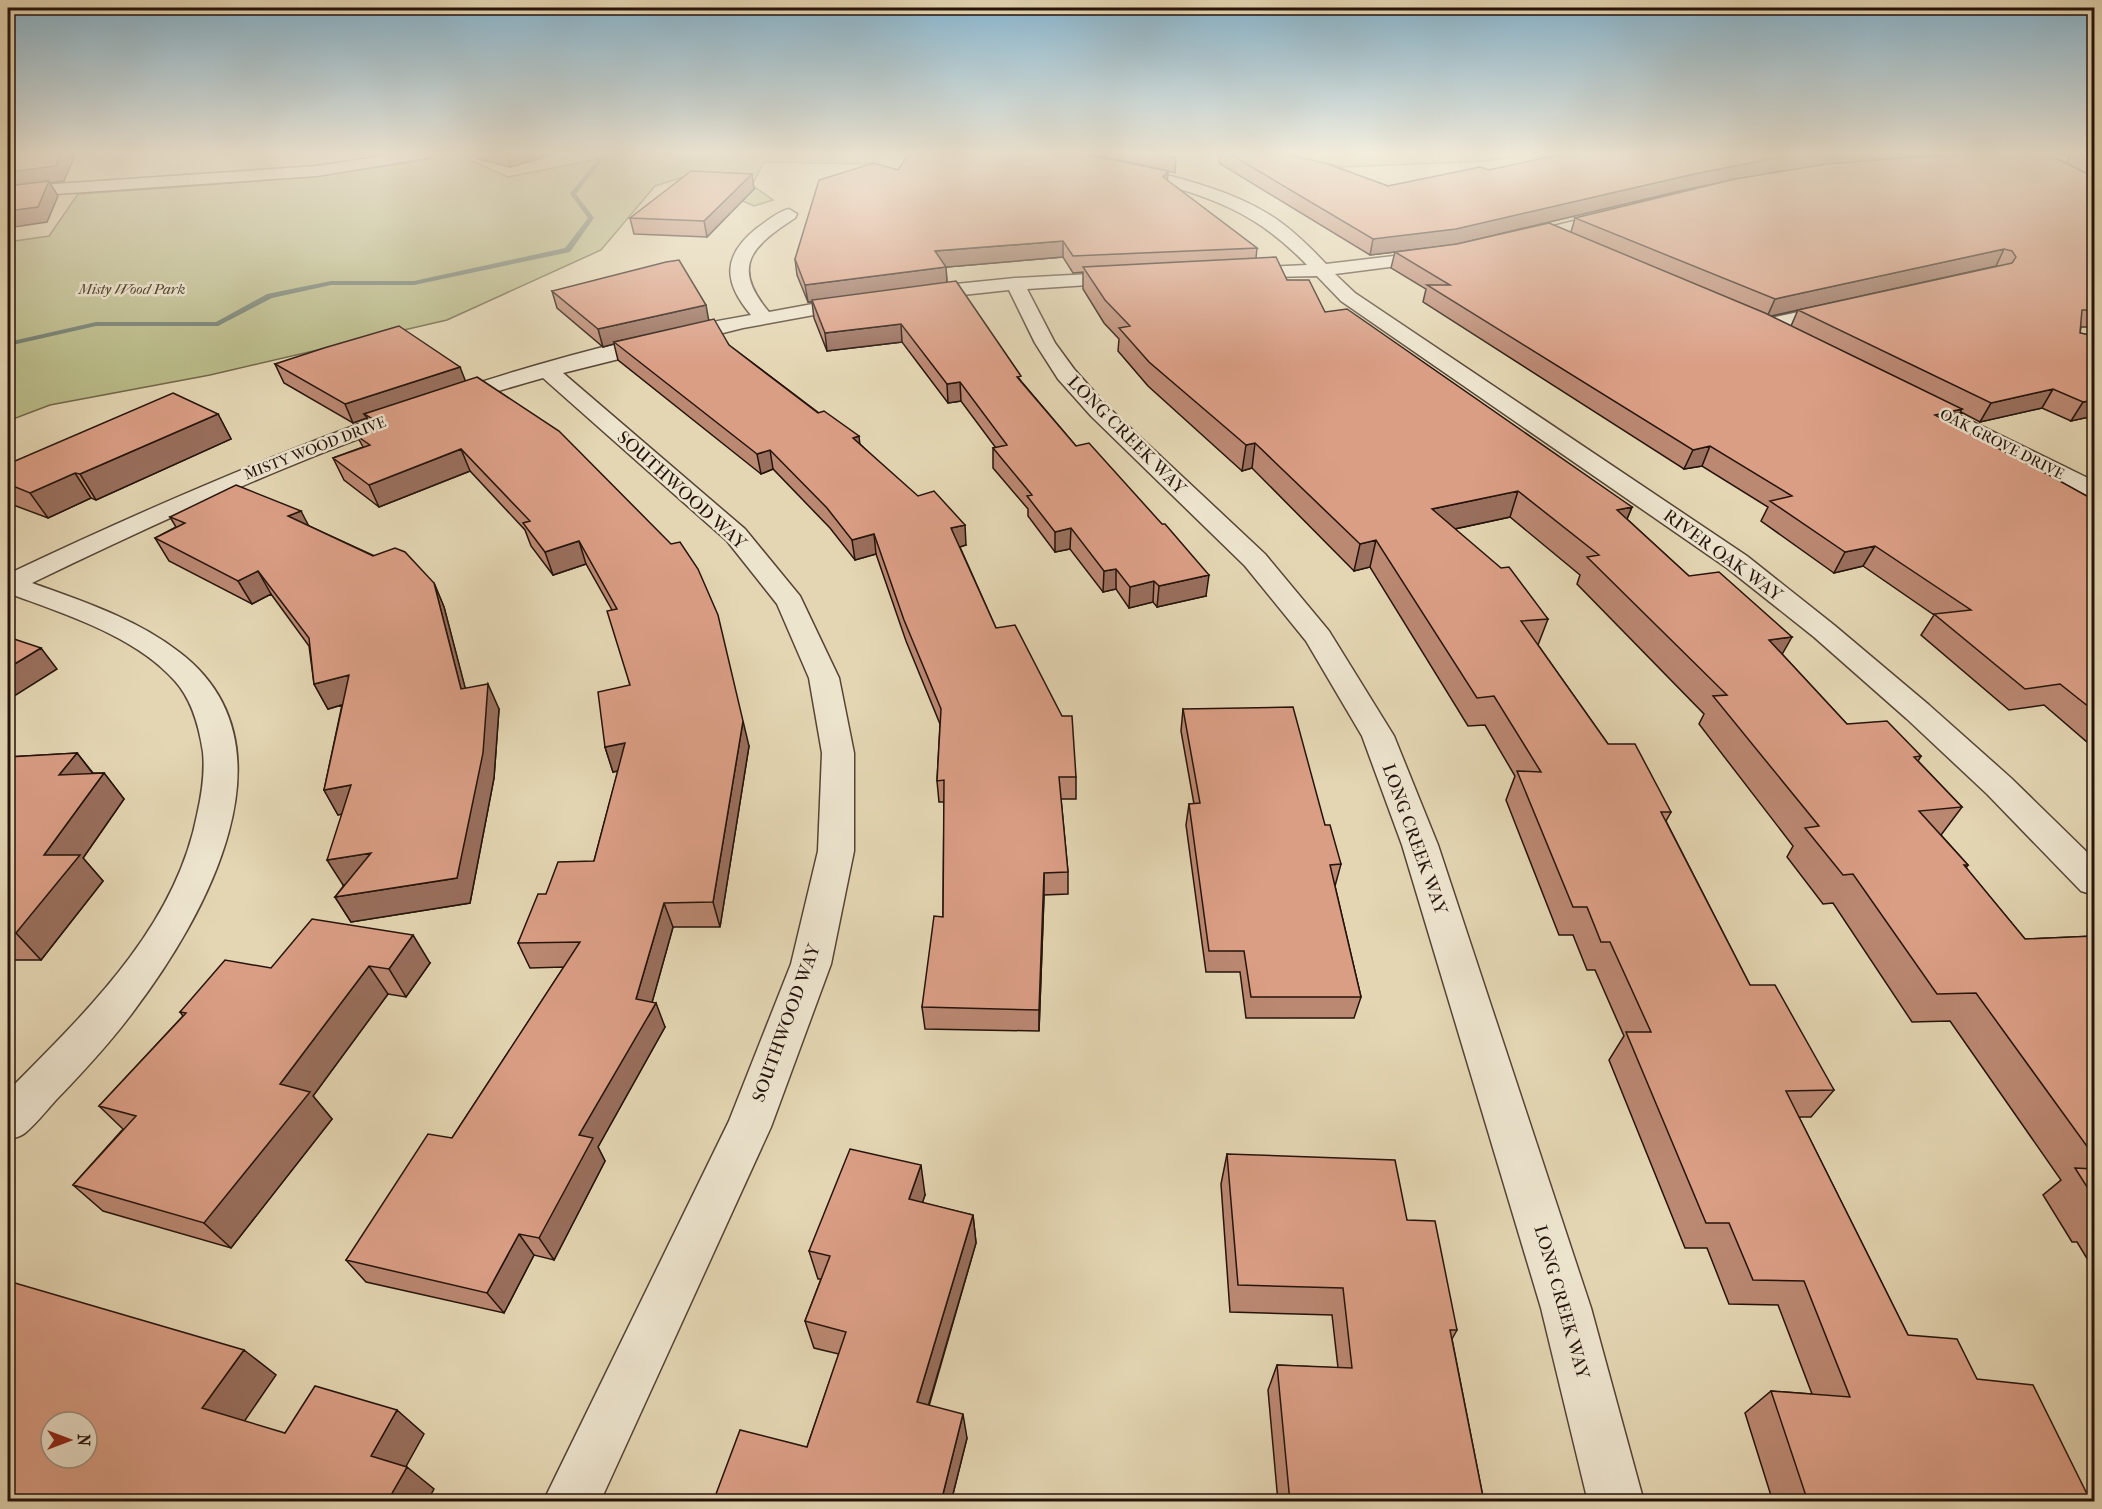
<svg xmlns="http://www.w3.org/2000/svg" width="2102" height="1509" font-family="'IM FELL French Canon',serif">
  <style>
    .green { fill: #babc89; stroke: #70684a; stroke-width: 1.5 }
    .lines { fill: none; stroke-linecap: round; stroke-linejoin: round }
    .stream { fill: #68776b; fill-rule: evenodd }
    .minor-casing { stroke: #554435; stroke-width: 3 }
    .minor { fill: #ede4ce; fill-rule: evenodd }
    .wall { fill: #bb8872; stroke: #25130b; stroke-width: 1.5; fill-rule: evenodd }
    .shaded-wall { fill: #996f5d; stroke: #25130b; stroke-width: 1.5 }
    .building { fill: #da9e85; stroke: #25130b; stroke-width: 1.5; fill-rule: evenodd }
    .labels { text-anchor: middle; stroke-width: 5; stroke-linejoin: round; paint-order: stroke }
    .far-park-label { font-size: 15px; font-style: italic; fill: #524631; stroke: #ede4ce }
    .far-street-label { font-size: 15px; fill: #25130b; stroke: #ede4ce }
    .street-label { font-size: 18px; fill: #25130b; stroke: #ede4ce }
  </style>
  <rect width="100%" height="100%" fill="#e4d6b3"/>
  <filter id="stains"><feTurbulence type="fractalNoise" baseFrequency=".00333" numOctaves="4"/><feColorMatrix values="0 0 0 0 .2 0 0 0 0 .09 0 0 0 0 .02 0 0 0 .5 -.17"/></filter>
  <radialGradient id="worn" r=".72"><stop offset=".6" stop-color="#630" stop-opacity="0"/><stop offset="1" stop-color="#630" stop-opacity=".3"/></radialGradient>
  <!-- green -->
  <path class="green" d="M456,154L508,177L623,154H884L871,164L764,162L752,185L773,200L754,206L686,176L655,186L601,250L447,320L210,375L50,405L8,421V242L49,236L78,194C205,185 331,179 456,154Z
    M1290,154H1528L1487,161L1342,167Z"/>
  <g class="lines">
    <!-- stream -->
    <path class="stream" d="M601,154H607L576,194L594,218L570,252L414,285H331L272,298L218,326H96L8,346V342L96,322H216L267,294L331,281H414L565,248L588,218L570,194Z"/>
    <defs>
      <path id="minor" d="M397,154H432L425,158L317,176L41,195L8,200V190L41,185L317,166Z
        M2094,155V163L2012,164L2005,160L2012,156Z
        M1125,164C1174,177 1227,188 1270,215C1291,228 1309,246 1326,264L1436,251L1442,252L1445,256L1436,261L1335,274L1355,293L1747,556L1834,625L1929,705L2011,778L2094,859V895L2081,891L1987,794L1907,719L1814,637L1727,568L1341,301L1317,276L1233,278L1230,274L1239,268L1307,265C1249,204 1198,194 1120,172L1117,169L1120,166Z
        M789,209L797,214L795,218C752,246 730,266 769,312L856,296L863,298L866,302L863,306L743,328L563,373L745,529L800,596L839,678L854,753V851L831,964L771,1127L600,1502H543L729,1121L791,964L818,851L822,753L809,678L777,604L727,541L543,378C366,427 197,503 32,583C82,601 137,619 179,652C302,745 204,919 133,1012C110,1043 83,1072 56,1100C46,1111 36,1124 25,1133C20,1137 13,1138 8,1140V1091C86,1012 175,928 197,815C202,793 205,773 203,752C199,726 192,700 175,681C134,635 64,614 8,593V574C245,462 492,360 751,315C723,282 722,256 757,228C767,221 777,212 789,209Z
        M1614,211L1622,216L1620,220L1519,245L1510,240L1513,236Z
        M1128,272L1135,274L1137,278L1135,282L1027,289L1055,343L1074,369L1107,406L1265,554L1329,631L1394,736L1438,845L1591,1308L1644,1502H1588L1541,1308L1402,845L1362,736L1306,641L1245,566L1091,416L1058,379L1035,343L1009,290L916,300L907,294L916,288L1015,278Z
        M1839,303L1849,309L1846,313L1765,331L1758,329L1755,325L1758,321Z
        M1916,394L2094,481V497L2085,495L1908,406L1905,401L1908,396Z"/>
    </defs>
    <!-- minor casing -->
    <use href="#minor" class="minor-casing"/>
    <!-- minor -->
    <use href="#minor" class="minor"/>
  </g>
  <!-- wall -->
  <path class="wall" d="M460,154H555L510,167Z
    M909,154H1171L1176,158L1175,173L1168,171L1167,180L1257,248L1256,258L1287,280L1325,312L1632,507L1627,519L1689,576L1782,654L1847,724L1921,756L1918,761L1962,807L1941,835L1968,865L1966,868L2025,939L2094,936V1270L2077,1242H2072L2043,1195L2061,1180L1950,1021L1912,1022L1833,903L1823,904L1787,857L1793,846L1699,724L1704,714L1577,584L1580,575L1510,517L1455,529L1548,619L1538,645L1608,744L1671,812L1666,821L1750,985L1834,1090L1811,1117H1799L1908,1335L1977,1379L2091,1502H1773L1745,1413L1771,1391L1812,1394L1778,1305L1729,1304L1707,1248H1685L1609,1060L1624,1036L1595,970H1587L1573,935H1559L1506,800L1515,776L1485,725L1468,726L1370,567L1354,571L1252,468L1242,471L1148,386L1118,351L1119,339L1104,323L1083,289V272L1073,273L1063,257L946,267L947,282L1021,381L1076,446L1206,596L1157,607L1153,602L1129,608L1116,589L1103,592L1070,549L1055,552L1028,516V509L993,468V448H996L961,401L948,403L902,342L827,351L814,318L812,302H808L797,275L795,259L898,170ZM1090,155L1136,163L1168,171Z
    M1220,154H1285L1388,186L1489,170L1563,154H2047L2066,163L2071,154H2094V327H2081L2080,333L2094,336V416L2071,421L2042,408L1980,422L1961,412L1954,425L2094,500V748L2044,705L2009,710L1921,635L1934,615L1863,566L1834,573L1761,521L1768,507L1702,466L1684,469L1423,302L1426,289L1391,268L1395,252L1370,255L1219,163ZM1797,169L1744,178L1774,172ZM1726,181L1575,218L1571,232L1456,244L1688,189ZM1996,266H1998L1798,310L1791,326L1770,316Z
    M754,189L707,237L634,234L630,218Z
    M552,291L709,320L729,345L860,444L966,545L960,547L996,628L1076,777V799H1061L1068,872V894L1044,895L1039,1031L925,1029L922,1007L943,917L944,802H939L937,781L940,724L906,641L876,554L855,560L830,528L773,469L761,474L618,360L614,344L603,347L557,308Z
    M275,364L465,381L749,746L720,927H673L652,1002L665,1027L598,1147L605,1161L554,1260L534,1255L504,1313L366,1282L346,1260L452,1138L564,967L530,968L518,943L546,894L594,861L618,771L613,772L605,747L630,685L612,610L586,564L553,575L531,546L525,530L470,471L379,507L344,480L333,458L363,447L357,436L372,431L367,418L353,423L284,383Z
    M218,414L231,439L96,500L91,498L48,518L8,503V464Z
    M170,517L309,526L434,583L444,607L465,688L499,709L494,778L470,903L351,922L335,897L345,884L343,885L342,814L338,815L324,790L342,705L328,709L314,684L309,646L271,594L252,604L169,561L155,538L176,527Z
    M1183,709L1325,825L1341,864L1335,886L1361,997L1354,1018H1246L1240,972H1206L1186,825L1189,804H1194L1181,731Z
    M77,753L93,773H104L124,799L83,858L103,881L41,960H8V757Z
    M430,963L406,997L388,994L313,1096L332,1119L231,1248L103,1211L73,1185L123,1129L99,1106L183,1016L180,1012L271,968Z
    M1227,1154L1407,1220L1457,1330L1452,1339L1484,1502H1278L1268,1390L1277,1365L1338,1368L1332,1315L1230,1312L1221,1184Z
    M925,1195L922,1203L973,1215L976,1243L929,1406L967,1438L951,1502H713L807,1447L839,1354L814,1348L805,1321L821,1279H818L809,1251Z"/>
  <!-- shaded-wall -->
  <path class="shaded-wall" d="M61,154H74L75,155L64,181L50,183L58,196L47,222L8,228V172Z
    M506,154H555L510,167Z
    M1810,154H1912L1911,157L1774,172L1688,189L1453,245L1370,255L1373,239L1780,157Z
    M1168,171L1167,186L1163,177Z
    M752,174L754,189L707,237L704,221Z
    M1063,241V257L936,268L935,251Z
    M2004,249L1996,266L1767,317L1775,299Z
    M946,267L947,284L808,302L805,285Z
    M706,305L709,322L614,342V344L603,347L598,329Z
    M901,324L902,342L827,351L825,333Z
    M460,367L467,385L364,414L367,418L353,423L345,404Z
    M960,382L961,401L948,403L947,384Z
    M2053,389L2042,408L1980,422L1991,403Z
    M2094,400V416L2071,421L2083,402Z
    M1962,409L1952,428L1935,415Z
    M218,414L231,439L96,500L80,474Z
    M859,436L861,455L853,438Z
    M1255,443L1252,468L1242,471L1246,445Z
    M1710,446L1702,466L1684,469L1693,450Z
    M461,449L470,471L379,507L369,485Z
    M770,450L773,469L761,474L757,454Z
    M75,473L91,498L48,518L30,493Z
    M1518,491L1510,517L1426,535L1432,509Z
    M1632,507L1621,533L1617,510Z
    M301,511L313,534L288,516Z
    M965,525L966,545L953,549L951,528Z
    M1071,528L1070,549L1055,552V532Z
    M874,534L876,554L855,560L852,540Z
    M1376,540L1370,567L1354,571L1360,544Z
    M579,541L586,564L553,575L545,552Z
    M1875,546L1863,566L1834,573L1845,552Z
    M1116,569V589L1103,592L1104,571Z
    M258,571L271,594L252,604L238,581Z
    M1209,575L1206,596L1157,607L1159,586Z
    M1154,581L1153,602L1129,608L1130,587Z
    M434,583L444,607L472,714L461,689Z
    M1792,637L1776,665L1769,640Z
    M41,648L57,669L8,700V668Z
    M349,675L361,699L328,709L314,684Z
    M488,684L499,709L494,778L470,903L351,922L335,897L457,878Z
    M743,721L749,746L720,927L713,902Z
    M625,743L633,767L613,772L605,747Z
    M77,753L97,779L59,775Z
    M104,773L124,799L83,858L103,881L41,960L16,933L44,855Z
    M351,785L365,809L338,815L324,790Z
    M371,853L386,878L343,885L327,860Z
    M1044,873V895L1039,1031V1010Z
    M664,903L673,927L648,1017L656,1003L665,1027L598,1147L605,1161L554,1260L539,1238L579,1135L636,999Z
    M413,935L430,963L406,997L389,969Z
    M369,966L388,994L313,1096L332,1119L231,1248L204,1223L280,1084Z
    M921,1165L925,1195L914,1228L909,1199Z
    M973,1215L976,1243L922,1427L917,1402Z
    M519,1234L534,1255L504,1313L487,1293Z
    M244,1350L276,1375L237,1432L202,1408Z
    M397,1410L424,1434L399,1479L371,1456Z
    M963,1414L967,1438L951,1502H941Z
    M407,1467L434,1489L427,1502H387Z"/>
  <!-- building -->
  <path class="building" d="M8,154H61L56,166L8,172Z
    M909,154H1084L1168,171L1163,177L1257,248L1073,256L1063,241L935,251L946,267L805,285L795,259L819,180L874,163L898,170Z
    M1158,154H1171L1176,158Z
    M1230,154H1285L1328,164L1388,186L1480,167L1489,170L1563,154H1810L1780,157L1694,174L1456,229L1373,239Z
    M1988,154H2047L2094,177V310H2082L2080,333L2094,336V400L2083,402L2053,389L1991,403L1798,310L2012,263L2016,257L2012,251L2004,249L1775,299L1575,218L1735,179L1827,164L1918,157Z
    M2077,154H2094V162Z
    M691,171L752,174L704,221L630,218Z
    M49,181L38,207L8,211V186Z
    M1549,223L1765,313L1962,409L1935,415L2049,475L2094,500V711L2060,684L2025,689L1934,614L1971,610L1875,546L1845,552L1770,501L1792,496L1710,446L1693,450L1427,285H1450L1395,252L1457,244Z
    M1276,257L1287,280H1309L1325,312L1347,309L1632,507L1617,510L1689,576L1719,572L1792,637L1769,640L1847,724L1887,721L1921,756L1914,757L1962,807L1919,811L1968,865H1964L2025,939L2094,936V1156L1976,993L1937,994L1853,874L1843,875L1805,828L1819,826L1713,696L1727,695L1587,557L1599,555L1518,491L1432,509L1501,568L1509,567L1548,619L1521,621L1608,744H1635L1671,812H1661L1750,985H1775L1834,1090L1786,1091L1908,1335L1957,1339L1977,1379L2033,1385L2091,1502H1934L1895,1498L1896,1502H1808L1771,1391L1850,1397L1804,1281L1753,1280L1729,1223H1706L1626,1032H1651L1610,942H1601L1587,907H1573L1517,771L1541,772L1494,696L1477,698L1376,540L1360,544L1255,443L1246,445L1149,362L1119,328L1130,326L1105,300L1083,267Z
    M679,260L706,305L598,329L552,291L666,262Z
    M956,281L1021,376L1017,377L1076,446L1089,443L1162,524H1165L1209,575L1159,586L1154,581L1130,587L1116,569L1104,571L1071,528L1055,532L1027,496L1032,495L993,448L1007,445L960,382L947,384L901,324L825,333L812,300Z
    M714,319L729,345L818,413L824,411L859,436L853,438L918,496L934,491L965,525L951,528L996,628L1015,625L1062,716H1072L1076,777H1059L1068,872L1044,873L1039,1010L922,1007L934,916L943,917L944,780L937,781L941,709L904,620L874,534L852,540L827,508L770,450L757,454L614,342Z
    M399,326L460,367L345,404L275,364L324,348Z
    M477,377L559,431L671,544L680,542L698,569L718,615L743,721L713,902L664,903L636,999L656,1003L579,1135L593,1138L539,1238L519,1234L487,1293L346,1260L428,1134L452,1138L580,942L518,943L538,894H546L558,862L594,861L625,743L605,747L598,692L630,685L607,611L617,609L579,541L545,552L523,523L530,521L461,449L369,485L333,458L370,445L357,436L385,426L364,414Z
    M173,393L218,414L80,474L75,473L30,493L8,484V464Z
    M236,485L301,511L288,516L373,556L395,548L405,552L434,583L461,689L488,684L483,753L457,878L335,897L371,853L327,860L351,785L324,790L349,675L314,684L309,638L258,571L238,581L155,538L185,523L170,517Z
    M8,637L41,648L8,668Z
    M1293,707L1325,825H1330L1341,864L1330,865L1361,997H1251L1244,951H1209L1189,804L1200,803L1183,709Z
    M77,753L59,775L104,773L44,855H80L16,933H8V757Z
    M312,919L413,935L389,969L369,966L280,1084L310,1092L204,1223L73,1185L136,1116L99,1106L186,1013L180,1012L225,960L271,968Z
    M850,1149L921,1165L909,1199L973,1215L917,1402L963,1414L941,1502H713L740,1430L807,1447L846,1332L805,1321L830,1256L809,1251Z
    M1227,1154L1395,1160L1407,1220L1435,1221L1457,1330H1450L1484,1502H1290L1277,1365L1352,1368L1343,1288L1238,1285Z
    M2075,1168L2094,1169V1198Z
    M8,1281L244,1350L202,1408L285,1433L315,1386L397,1410L371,1456L407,1467L387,1502H8ZM51,1422H87V1458H51Z"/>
  <!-- sky -->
  <linearGradient id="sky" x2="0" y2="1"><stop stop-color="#87b6d0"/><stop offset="0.42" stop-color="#f3eddd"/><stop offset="1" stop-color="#f3eddd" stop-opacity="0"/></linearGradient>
  <rect width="2102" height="365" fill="url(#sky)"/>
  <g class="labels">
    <!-- far-park labels -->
    <g class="far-park-label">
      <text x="132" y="294">Misty Wood Park</text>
    </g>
    <!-- far-street labels -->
    <g class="far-street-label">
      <text transform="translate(2002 444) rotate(27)" y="5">OAK GROVE DRIVE</text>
      <text transform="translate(315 448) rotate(-21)" y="5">MISTY WOOD DRIVE</text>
    </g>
    <!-- street labels -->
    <g class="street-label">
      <text transform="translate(1127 435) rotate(45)" y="6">LONG CREEK WAY</text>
      <text transform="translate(682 490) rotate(42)" y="6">SOUTHWOOD WAY</text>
      <text transform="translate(1723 555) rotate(36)" y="6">RIVER OAK WAY</text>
      <text transform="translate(1415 839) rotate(70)" y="6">LONG CREEK WAY</text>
      <text transform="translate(786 1023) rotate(-70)" y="6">SOUTHWOOD WAY</text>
      <text transform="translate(1562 1302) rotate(74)" y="6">LONG CREEK WAY</text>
    </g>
  </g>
  <!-- margin -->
  <rect width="2102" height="1509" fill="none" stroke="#e4d6b3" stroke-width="30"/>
  <rect x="9" y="9" width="2084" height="1491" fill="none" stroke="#25130b" stroke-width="3"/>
  <rect x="15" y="15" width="2072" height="1479" fill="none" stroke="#25130b" stroke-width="1.5"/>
  <!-- north arrow -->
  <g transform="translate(69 1440) rotate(90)"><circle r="28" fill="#ede4ce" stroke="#9d9080" stroke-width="1.5"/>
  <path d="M0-4.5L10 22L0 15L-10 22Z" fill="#8f2418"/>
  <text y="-9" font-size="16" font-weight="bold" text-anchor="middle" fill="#25130b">N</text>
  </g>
  <rect width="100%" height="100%" filter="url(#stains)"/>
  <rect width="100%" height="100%" fill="url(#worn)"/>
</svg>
